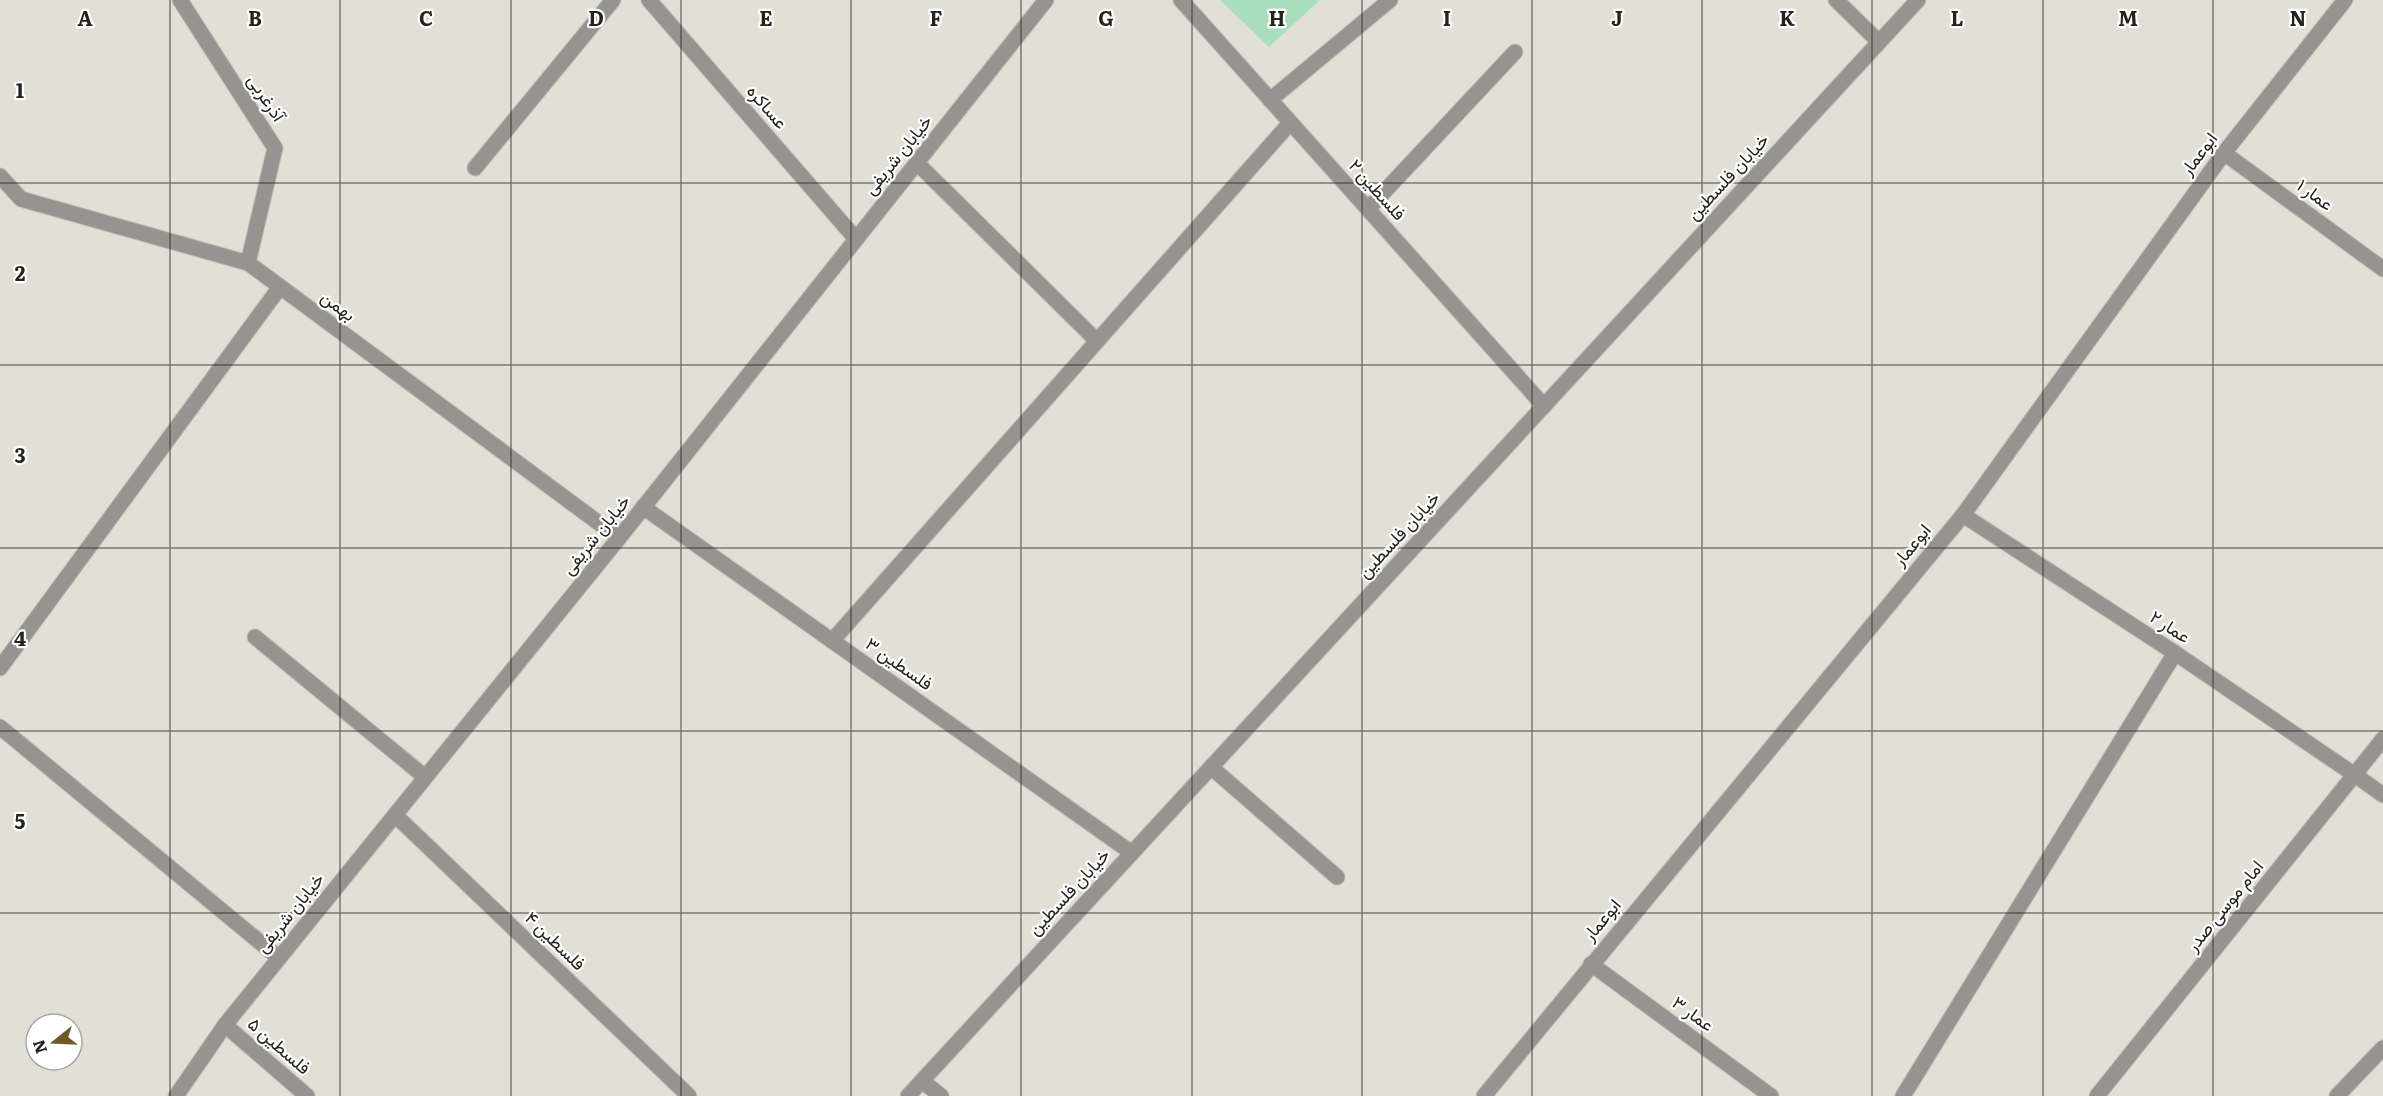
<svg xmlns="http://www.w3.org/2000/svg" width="2383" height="1096" font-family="Literata,Vazirmatn,serif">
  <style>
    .green { fill: #aadfbd }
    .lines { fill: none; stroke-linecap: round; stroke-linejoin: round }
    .service-casing { stroke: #bfbdb5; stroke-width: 17 }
    .minor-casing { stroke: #bfbdb5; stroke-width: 17 }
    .tertiary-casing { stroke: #bfbdb5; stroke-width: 17 }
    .service { stroke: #969490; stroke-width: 15 }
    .minor { stroke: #969490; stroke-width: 15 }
    .tertiary { stroke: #969490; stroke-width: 15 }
    .grid { fill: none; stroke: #242320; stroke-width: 1.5; stroke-opacity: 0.55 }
    .labels { text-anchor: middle; stroke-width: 4.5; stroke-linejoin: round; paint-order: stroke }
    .street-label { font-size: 18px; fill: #242320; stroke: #fff }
    .grid-label { font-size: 20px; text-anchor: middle; font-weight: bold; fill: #242320; stroke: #fff; stroke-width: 4.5; stroke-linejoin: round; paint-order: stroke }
  </style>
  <rect width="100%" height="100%" fill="#e1dfd6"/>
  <!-- green -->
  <path class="green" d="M1220,0H1320L1269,47Z"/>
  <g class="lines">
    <defs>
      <path id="service" d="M1181,0L1544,406
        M2224,153L2383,269
        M475,168L613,0
        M1368,209L1515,52
        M643,507L1132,853
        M1963,515L2175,653L2355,775
        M255,637L425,777
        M1211,767L1337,877
        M922,1081L941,1096
        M2337,1096L2383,1048"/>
      <path id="minor" d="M180,0L275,148L248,263
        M649,0L856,239
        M1836,0L1879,42
        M1270,100L1390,0
        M917,163L1097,341
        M0,176L21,199L248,263L619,538
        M832,641L1290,123
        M0,668L280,287
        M0,727L279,958
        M2355,775L2383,795
        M395,815L689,1096
        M1591,964L1771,1096
        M225,1025L307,1096
        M908,1096L1918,0
        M1484,1096L1963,515L2224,153L2345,0
        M1903,1096L2175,653
        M2097,1096L2383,739"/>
      <path id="tertiary" d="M176,1096L225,1025L619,538L1046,0"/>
    </defs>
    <!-- service casing -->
    <use href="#service" class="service-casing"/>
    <!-- minor casing -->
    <use href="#minor" class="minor-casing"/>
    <!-- tertiary casing -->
    <use href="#tertiary" class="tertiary-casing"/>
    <!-- service -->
    <use href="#service" class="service"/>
    <!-- minor -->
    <use href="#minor" class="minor"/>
    <!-- tertiary -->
    <use href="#tertiary" class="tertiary"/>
  </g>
  <!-- grid -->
  <path class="grid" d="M170,0V1096M340,0V1096M511,0V1096M681,0V1096M851,0V1096M1021,0V1096M1192,0V1096M1362,0V1096M1532,0V1096M1702,0V1096M1872,0V1096M2043,0V1096M2213,0V1096M0,183H2383M0,365H2383M0,548H2383M0,731H2383M0,913H2383"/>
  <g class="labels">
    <!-- street labels -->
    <g class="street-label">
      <text transform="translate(266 98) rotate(57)" y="6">آذرغربی</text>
      <text transform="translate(767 107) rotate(49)" y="6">عساکره</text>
      <text transform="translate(2199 154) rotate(-53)" y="6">ابوعمار</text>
      <text transform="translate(898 155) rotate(-51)" y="6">خیابان شریفی</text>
      <text transform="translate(1728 177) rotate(-47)" y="6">خیابان فلسطین</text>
      <text transform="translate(1377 190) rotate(48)" y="6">فلسطین ۲</text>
      <text transform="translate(2315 195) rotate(36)" y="6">عمار ۱</text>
      <text transform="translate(338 306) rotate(37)" y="6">بهمن</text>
      <text transform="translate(596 535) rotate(-51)" y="6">خیابان شریفی</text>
      <text transform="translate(1399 535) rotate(-47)" y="6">خیابان فلسطین</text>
      <text transform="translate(1912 545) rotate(-50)" y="6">ابوعمار</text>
      <text transform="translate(2170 627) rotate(33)" y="6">عمار ۲</text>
      <text transform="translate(899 664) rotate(35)" y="6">فلسطین ۳</text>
      <text transform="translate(1069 892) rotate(-47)" y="6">خیابان فلسطین</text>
      <text transform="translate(2225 906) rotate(-51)" y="6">امام موسی صدر</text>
      <text transform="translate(290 913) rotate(-51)" y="6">خیابان شریفی</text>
      <text transform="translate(1602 920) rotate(-50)" y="6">ابوعمار</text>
      <text transform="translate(555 941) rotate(44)" y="6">فلسطین ۴</text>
      <text transform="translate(1693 1014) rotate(36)" y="6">عمار ۳</text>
      <text transform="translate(279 1046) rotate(41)" y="6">فلسطین ۵</text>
    </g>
  </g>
  <g class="grid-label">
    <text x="85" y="26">A</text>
    <text x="255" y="26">B</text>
    <text x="426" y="26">C</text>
    <text x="596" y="26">D</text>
    <text x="766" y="26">E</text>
    <text x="936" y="26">F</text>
    <text x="1106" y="26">G</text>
    <text x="1277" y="26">H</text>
    <text x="1447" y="26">I</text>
    <text x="1617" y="26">J</text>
    <text x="1787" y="26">K</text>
    <text x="1957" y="26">L</text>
    <text x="2128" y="26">M</text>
    <text x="2298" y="26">N</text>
    <text x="20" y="98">1</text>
    <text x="20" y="281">2</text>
    <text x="20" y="463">3</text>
    <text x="20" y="646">4</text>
    <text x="20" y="829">5</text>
  </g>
  <!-- north arrow -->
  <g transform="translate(54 1042) rotate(252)"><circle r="28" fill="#ffffff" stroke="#a7a7a6" stroke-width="1.5"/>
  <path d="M0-4.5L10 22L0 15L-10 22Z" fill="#705929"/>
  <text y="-9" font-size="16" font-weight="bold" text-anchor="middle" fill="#242320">N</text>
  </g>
</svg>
